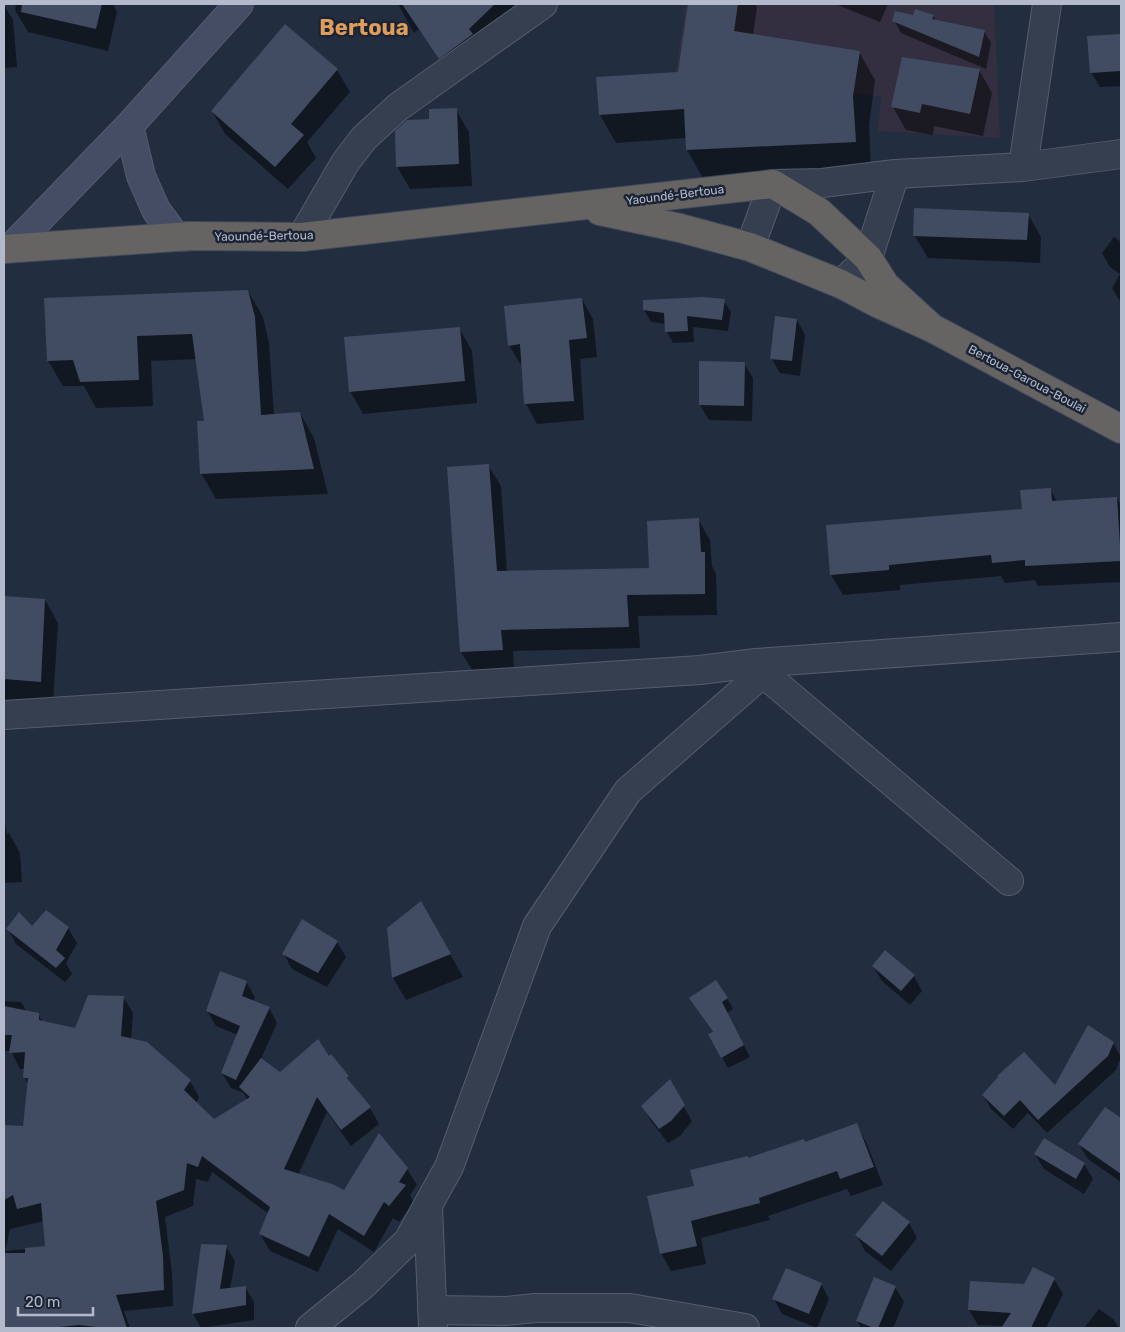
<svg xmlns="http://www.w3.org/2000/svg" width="1125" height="1332" font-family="Rubik,sans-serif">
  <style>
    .medical { fill: #332f40 }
    .shadow { fill: #0007; fill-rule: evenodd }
    .building { fill: #414c63 }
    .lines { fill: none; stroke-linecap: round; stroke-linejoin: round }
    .minor-casing { stroke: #545d6e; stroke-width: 30 }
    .tertiary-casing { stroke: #545d6e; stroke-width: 30 }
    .secondary-casing { stroke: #545d6e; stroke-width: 30 }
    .trunk-casing { stroke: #414a5b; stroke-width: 30 }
    .minor { stroke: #363f50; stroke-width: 28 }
    .tertiary { stroke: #363f50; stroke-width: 28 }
    .secondary { stroke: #444d63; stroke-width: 28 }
    .trunk { stroke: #666462; stroke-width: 28 }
    .labels { text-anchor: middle; stroke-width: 5; stroke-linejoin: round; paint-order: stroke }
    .street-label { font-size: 12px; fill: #b3bacb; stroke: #1b2435 }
    .town-label { font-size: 22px; font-weight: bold; fill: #de9d5b; stroke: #1b2435 }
  </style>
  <rect width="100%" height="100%" fill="#222d40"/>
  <!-- medical -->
  <path class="medical" d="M686,4H994L1000,138L878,131L881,97L676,72Z"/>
  <!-- shadow -->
  <path class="shadow" d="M16,4H113L117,12L108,51L28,32L15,10Z
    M398,4H525L451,76L419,29L414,33Z
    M689,4H755L757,7L753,35L859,52L875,80L869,125L871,170L703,178L687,150L686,138L616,143L600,115L679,73Z
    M835,4H888L880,22Z
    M4,5L13,20L17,67L4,68Z
    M914,16H933L936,21L984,31L991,43L986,69L901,33L894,20Z
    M1121,35V86L1100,87L1091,72L1089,37Z
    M337,70L350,92L307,142L316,158L288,189L225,134L212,111Z
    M979,70L992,93L983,136L934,126L933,135L906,130L893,107Z
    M456,110L469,132L472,186L410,189L397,166L431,120Z
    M1028,214L1041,237L1040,263L928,258L914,235Z
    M1114,237L1121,242V303L1112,288L1120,274L1110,267L1102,253Z
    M248,291L263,317L269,343L274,415L300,413L314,438L328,494L216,499L201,473L205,422L197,359L151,361L153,406L96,408L84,386H63L48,361Z
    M582,299L593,319L597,357L580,359L584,420L537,424L526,404L523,364L521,365L509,345Z
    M724,301L731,312L728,331L693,327L694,342L673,343L667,332L666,324L651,322L644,310Z
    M797,320L805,335L800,376L780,373L771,358Z
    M459,328L472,351L477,403L363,414L350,391Z
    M744,363L753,378L752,421L709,420L700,405Z
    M488,465L501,486L507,572L651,570L698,519L710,540L712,566L716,574L717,615L638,616L640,648L513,651L514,671L474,673L461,652Z
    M1051,490L1057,502L1117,498L1121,506V582L1038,586L1035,580L1005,583L1001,576L900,585V590L843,595L831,575L1023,510Z
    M6,598L45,600L58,623L53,704L14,716L4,699Z
    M4,818L7,834L9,833L20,853L22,882L4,883Z
    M421,903L463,977L406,1000L393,978L389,928Z
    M32,927L68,928L77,943L66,963L72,974L65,982L16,944L8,929Z
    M337,942L346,957L327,987L292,969L284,954Z
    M873,966L914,976L922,991L910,1005L882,981Z
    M246,982L255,997L253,1002L269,1008L277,1023L261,1059L280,1074L331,1056L370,1108L379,1124L351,1146L327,1112L298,1175L344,1192L407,1169L417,1185L410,1195L414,1203L399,1222L393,1218L374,1252L338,1229L318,1272L270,1251L260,1234L269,1214L212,1172L208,1182L196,1179L193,1206L165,1217L172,1273L173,1306L124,1311L130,1328H4V1127H24L28,1084L24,1077L25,1069H20L11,1051H4V1001L21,1002L27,1012L38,1014L43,1022L76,1030L123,997L133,1013L131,1040L190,1081L199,1097L196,1103L214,1121L247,1100L244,1093L231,1088L222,1073L238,1035L216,1026L207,1011ZM44,1221L46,1247L5,1251L10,1229Z
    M727,998L733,1009L727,1013L750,1057L728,1068L722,1057L713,1033L697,1009Z
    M1113,1043L1121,1057L1116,1070L1047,1133L1028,1113L1013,1129L991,1109L983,1095L1055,1087Z
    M669,1081L692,1121L680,1136L668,1143L651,1121L643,1106Z
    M1105,1108L1121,1120V1182L1088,1159L1079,1144Z
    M856,1124L866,1142L883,1185L851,1196L847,1189L768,1216L770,1220L701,1238L706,1264L671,1271L661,1253L696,1187L748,1160L805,1143Z
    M1044,1140L1084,1164L1093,1179L1084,1194L1044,1169L1035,1154Z
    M909,1223L917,1238L891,1271L865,1251L857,1236Z
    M202,1245L226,1246L235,1261L230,1289L246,1288L254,1302V1320L201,1328L193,1314Z
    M1054,1279L1063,1294L1046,1328H1003L1004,1326L978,1325L969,1310L1025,1286Z
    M821,1284L829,1299L817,1328L782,1314L774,1299Z
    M895,1287L904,1302L893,1328H861L857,1321Z
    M1099,1309L1114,1320L1119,1328H1084Z"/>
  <!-- building -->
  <path class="building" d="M22,4H102L96,29L21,12Z
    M402,4H495L469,29L473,34L439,59Z
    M688,4H738L734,31L860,51L853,96L856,142L686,150L684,109L599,115L596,77L678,72Z
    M915,9L934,15L932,19L985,30L979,57L892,21L895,11L913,15Z
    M285,24L338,69L291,124L304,135L275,167L211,111Z
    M1121,34V71L1090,73L1087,36Z
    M902,57L980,69L970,114L922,104L920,113L891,107Z
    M457,108L459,164L396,167L395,131L407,120L429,119V109Z
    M914,208L1029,213L1027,240L913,236Z
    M248,290L255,317L261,415L300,412L314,469L200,474L197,421H204L192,334L137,336L139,380L80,382L73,360L47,361L44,298Z
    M703,297L725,299L722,320L687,316L688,331L665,332L664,313L643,310V300Z
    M582,298L587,338L569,340L574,401L524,404L520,344L508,346L504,306Z
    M775,316L797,319L792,361L770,359Z
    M460,327L465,381L349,392L344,337Z
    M699,361L745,362L744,406L699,405Z
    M489,464L497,571L649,568L647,521L699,518L701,552H705V594L627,595L629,627L501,630L503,650L460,652L447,467Z
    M1051,488L1052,501L1117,497L1121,561L1025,566V560L992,563L991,555L889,565V570L830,575L826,525L1022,509L1020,490Z
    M4,596L45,599L41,682L4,679Z
    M421,901L451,954L392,978L387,928Z
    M46,910L69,927L56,950L65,958L56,968L6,929L19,912L32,926Z
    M302,919L338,941L318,973L282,954Z
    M885,950L915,975L901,991L872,966Z
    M220,971L247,981L242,996L270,1007L236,1080L221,1073L240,1026L206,1011Z
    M716,980L728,998L722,1002L744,1045L721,1058L708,1034L713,1032L689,998Z
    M88,995L124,996L121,1036L147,1042L191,1080L184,1090L214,1119L250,1097L239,1087L261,1058L280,1072L318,1039L329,1056L331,1054L349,1076L347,1078L371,1107L341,1130L317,1097L284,1169L332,1184L344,1190L379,1133L408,1168L399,1182L406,1185L389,1206L384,1202L364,1236L329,1214L309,1257L259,1234L270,1207L202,1156L198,1167L187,1163L184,1190L156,1201L163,1256L164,1290L116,1295L127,1328H106L79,1325L49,1328H4V1253H25V1248L45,1246L41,1203L17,1209L13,1195L4,1200V1125L23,1126L28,1078H23L25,1052L9,1053L12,1035H4V1006L39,1013V1020L75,1028Z
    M1088,1025L1114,1042L1108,1056L1038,1120L1020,1100L1004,1116L982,1095L998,1077L997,1076L1024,1052L1055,1085Z
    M670,1079L685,1105L671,1121L659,1129L641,1106Z
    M1105,1107L1121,1118V1174L1078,1144Z
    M857,1123L874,1167L840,1179L837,1171L759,1198L760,1203L691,1221L697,1246L660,1254L647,1196L694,1186L690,1170L748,1156V1158L804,1139L805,1142Z
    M1044,1138L1085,1163L1076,1179L1034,1154Z
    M883,1201L910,1222L882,1256L855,1235Z
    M201,1244L227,1245L220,1289L246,1286V1305L192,1314Z
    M1033,1267L1055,1278L1031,1328H1001L1011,1313L968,1310L970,1281L1024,1284Z
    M786,1268L822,1283L809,1314L772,1299Z
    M874,1277L896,1286L878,1328H874L856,1321Z"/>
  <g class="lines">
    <defs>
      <path id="minor" d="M1023,167L1047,4
        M302,237L345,163L364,138L398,107L543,4
        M750,247L773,184L822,183L895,174L1023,167L1121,154
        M841,284L868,258L895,174
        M763,673L1009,881
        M428,1206L433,1328
        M432,1310L506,1311L535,1308H630L745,1328
        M310,1328L363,1285L408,1241L449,1167L537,926L628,791L763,673L756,663"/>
      <path id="tertiary" d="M4,715L700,670L756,663L1121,637"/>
      <path id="secondary" d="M129,126L141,176L156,210L176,237L191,236
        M11,248L129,126L239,4"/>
      <path id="trunk" d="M600,211L680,228L750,247L841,284L875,302L932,328L1121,429
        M4,249L191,236L302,237L773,184L819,212L868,258L885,285L932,328"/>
    </defs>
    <!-- minor casing -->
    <use href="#minor" class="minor-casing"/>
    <!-- tertiary casing -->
    <use href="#tertiary" class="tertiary-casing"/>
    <!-- secondary casing -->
    <use href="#secondary" class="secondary-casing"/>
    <!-- trunk casing -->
    <use href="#trunk" class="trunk-casing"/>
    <!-- minor -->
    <use href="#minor" class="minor"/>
    <!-- tertiary -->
    <use href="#tertiary" class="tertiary"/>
    <!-- secondary -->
    <use href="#secondary" class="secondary"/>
    <!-- trunk -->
    <use href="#trunk" class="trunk"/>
  </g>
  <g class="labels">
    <!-- street labels -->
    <g class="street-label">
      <text transform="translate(675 195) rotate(-7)" y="4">Yaoundé-Bertoua</text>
      <text transform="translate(264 236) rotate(-1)" y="4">Yaoundé-Bertoua</text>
      <text transform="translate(1027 379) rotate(28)" y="4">Bertoua-Garoua-Boulai</text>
    </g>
    <!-- town labels -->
    <g class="town-label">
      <text x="364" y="35">Bertoua</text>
    </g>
  </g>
  <!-- border -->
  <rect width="1125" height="1332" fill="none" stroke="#b3bacb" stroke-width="10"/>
  <!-- scale -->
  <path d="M18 1307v8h75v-8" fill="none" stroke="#b3bacb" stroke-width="2.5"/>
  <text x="25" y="1307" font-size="15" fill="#b3bacb" stroke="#1b2435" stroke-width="4" paint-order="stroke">20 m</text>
</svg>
